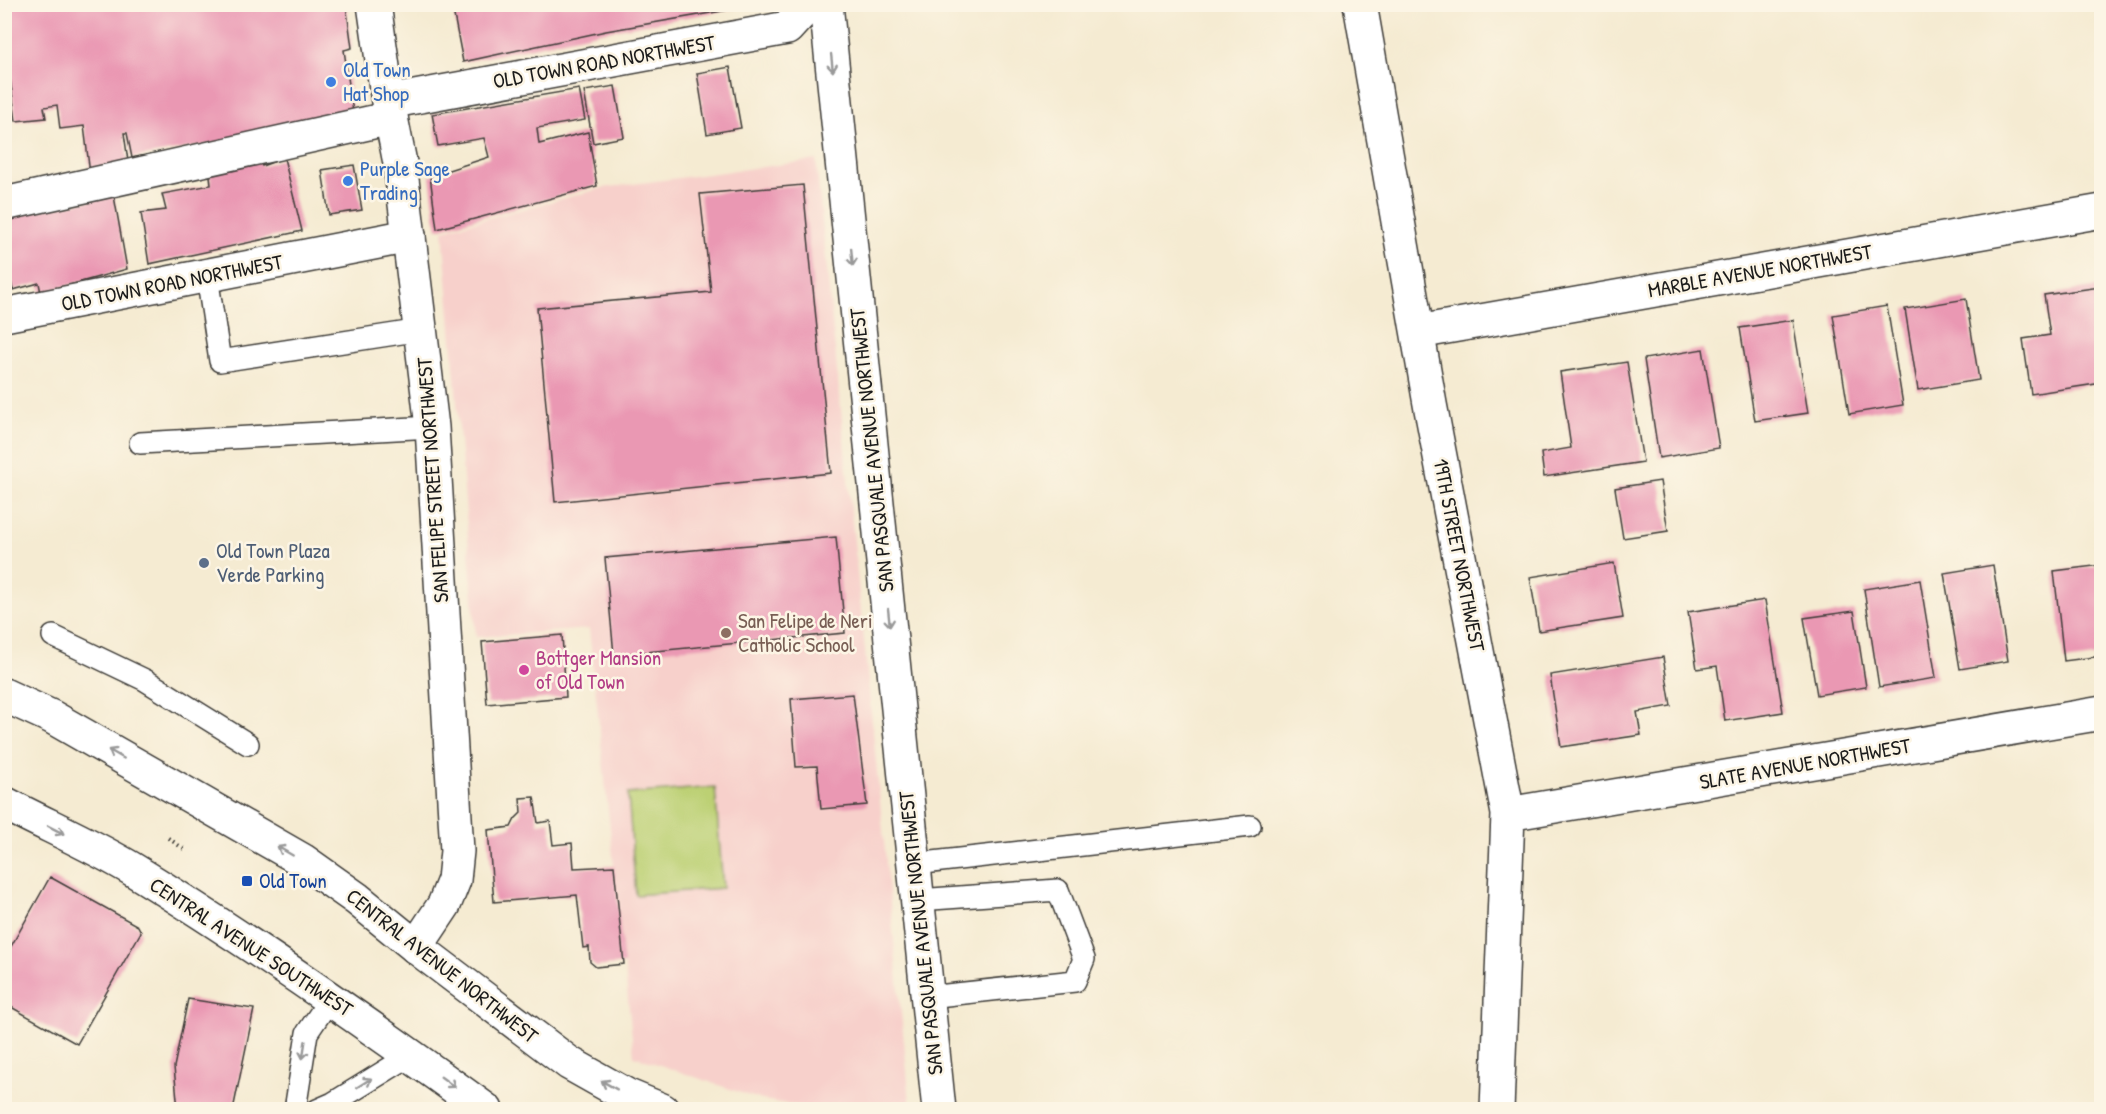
<svg xmlns="http://www.w3.org/2000/svg" width="2106" height="1114" font-family="'Patrick Hand',sans-serif">
  <style>
    .built { fill: #f7d0cb }
    .green { fill: #bcd073; stroke: #6c7648; stroke-width: 1.5 }
    .building { fill: #ea98b3 }
    .lines { fill: none; stroke-linecap: round; stroke-linejoin: round }
    .service-casing { stroke: #3d3b37; stroke-width: 24 }
    .minor-casing { stroke: #3d3b37; stroke-width: 36 }
    .tertiary-casing { stroke: #3d3b37; stroke-width: 36 }
    .primary-casing { stroke: #3d3b37; stroke-width: 36 }
    .path { stroke: #3d3b37; stroke-width: 4; stroke-dasharray: 1.5 4.5; stroke-linecap: butt }
    .service { stroke: #fff; stroke-width: 21 }
    .minor { stroke: #fff; stroke-width: 33 }
    .tertiary { stroke: #fff; stroke-width: 33 }
    .primary { stroke: #fff; stroke-width: 33 }
    .oneway { stroke: #999 }
    .shop-dot { fill: #3f7fe0; stroke: #fcf5e5; stroke-width: 2 }
    .service-dot { fill: #5c6f8a; stroke: #fcf5e5; stroke-width: 2 }
    .education-dot { fill: #8d6e63; stroke: #fcf5e5; stroke-width: 2 }
    .hotel-dot { fill: #d1479c; stroke: #fcf5e5; stroke-width: 2 }
    .transit-dot { fill: #1a4fb4; stroke: #fcf5e5; stroke-width: 2 }
    .labels { text-anchor: middle; stroke-width: 5; stroke-linejoin: round; paint-order: stroke }
    .street-label { font-size: 21px; fill: #1c1c1c; stroke: #fcf5e5 }
    .shop-label { font-size: 21px; fill: #366cbe; stroke: #fcf5e5; text-anchor: start }
    .service-label { font-size: 21px; fill: #4e5e75; stroke: #fcf5e5; text-anchor: start }
    .education-label { font-size: 21px; fill: #785e54; stroke: #fcf5e5; text-anchor: start }
    .hotel-label { font-size: 21px; fill: #b23c85; stroke: #fcf5e5; text-anchor: start }
    .transit-label { font-size: 21px; fill: #164399; stroke: #fcf5e5; text-anchor: start }
  </style>
  <rect width="100%" height="100%" fill="#fcf5e5"/>
  <filter id="ink" filterUnits="userSpaceOnUse"><feTurbulence type="fractalNoise" baseFrequency=".0167" numOctaves="2"/><feDisplacementMap in="SourceGraphic" scale="12" xChannelSelector="R" yChannelSelector="G"/><feConvolveMatrix kernelMatrix="1 2 1 2 8 2 1 2 1" color-interpolation-filters="sRGB"/></filter>
  <filter id="wash" filterUnits="userSpaceOnUse"><feTurbulence type="fractalNoise" baseFrequency=".008" numOctaves="4" result="noise"/><feDisplacementMap in="SourceGraphic" scale="24" xChannelSelector="R" yChannelSelector="G"/><feGaussianBlur stdDeviation="1.35" result="paint"/><feColorMatrix in="noise" values="0 0 0 0 0 0 0 0 0 0 0 0 0 0 0 0 0 1.4 0 .05"/><feComposite in="paint" operator="in"/></filter>
  <g filter="url(#wash)">
    <rect width="100%" height="100%" fill="#f5ebd2"/>
    <!-- built -->
    <path class="built" d="M816,160L910,1102L909,1109H820L762,1100L634,1056L589,629L476,637L443,230L603,188Z"/>
    <!-- green -->
    <path class="green" d="M715,787L723,888L636,895L628,794Z"/>
    <g id="blocks">
      <!-- building -->
      <path class="building" d="M27,4H346L352,48L344,50L354,119L132,158L127,133H124L129,168L90,174L84,126L60,129L57,105L44,107L46,118L16,121L4,36V8Z
        M452,5H751V6L606,31L463,62Z
        M730,67L741,128L707,134L697,73Z
        M615,86L624,137L593,143L584,91Z
        M579,89L585,120L537,128L539,144L588,132L597,186L437,229L430,176L489,157L484,138L438,146L432,114Z
        M259,157L262,166L284,158L302,231L149,264L141,213L166,210L162,194L211,185L209,167Z
        M354,165L362,210L329,215L322,170Z
        M803,185L831,473L555,502L537,308L711,292L700,194Z
        M114,196L127,269L41,293L39,283L13,290L4,252V217Z
        M2100,287L2102,298V383L2031,394L2023,339L2050,335L2044,295Z
        M1966,299L1979,380L1918,390L1905,309Z
        M1887,306L1903,405L1849,414L1833,315Z
        M1793,320L1808,413L1755,421L1740,328Z
        M1703,349L1719,448L1659,458L1644,359Z
        M1627,362L1643,462L1544,477L1541,453L1571,448L1560,372Z
        M1660,481L1668,531L1623,538L1615,488Z
        M836,537L845,633L614,655L605,558Z
        M1614,563L1623,618L1539,631L1530,577Z
        M1993,565L2008,661L1960,669L1944,573Z
        M2102,565V656L2064,661L2054,571Z
        M1920,580L1936,678L1879,687L1864,589Z
        M1765,600L1783,712L1725,721L1717,666L1697,669L1688,612Z
        M1854,611L1866,687L1817,695L1804,618Z
        M562,635L566,697L487,704L482,642Z
        M1663,657L1671,706L1637,712L1641,735L1561,747L1550,675Z
        M853,694L867,805L821,809L817,766L796,767L791,699Z
        M534,797L538,823L550,821L553,845L572,843L574,868L614,866L624,964L596,967L590,962L589,947L583,948L577,895L494,902L488,830L511,827L515,819L521,813L520,798Z
        M50,877L138,926L141,932L77,1044L4,1003V959Z
        M188,999L254,1009L233,1110H178L174,1067Z"/>
    </g>
  </g>
  <g filter="url(#ink)">
    <use href="#blocks" fill-opacity="0" stroke="#3d3b37" stroke-width="1.5"/>
    <g class="lines">
      <defs>
        <path id="service" d="M207,276L220,361L421,330
          M140,443L432,427
          M53,636L145,680L248,744
          M915,864L1250,826
          M918,900L1058,890L1084,959L1075,981L928,997
          M295,1110L307,1033L330,999
          M317,1110L333,1103L411,1055"/>
        <path id="minor" d="M826,4L939,1110
          M1360,4L1430,404L1508,814L1497,1110
          M4,204L391,118
          M4,315L409,236
          M1418,332L2102,211
          M1508,814L2102,713"/>
        <path id="tertiary" d="M374,4L388,102L400,163L432,427L457,851L454,880L444,905L416,947
          M388,102L787,28L809,4"/>
        <path id="primary" d="M4,695L52,717L302,860L357,899L416,947L569,1063L626,1095L662,1110
          M4,803C48,826 95,846 137,872C257,946 372,1027 486,1110"/>
      </defs>
      <!-- service casing -->
      <use href="#service" class="service-casing"/>
      <!-- minor casing -->
      <use href="#minor" class="minor-casing"/>
      <!-- tertiary casing -->
      <use href="#tertiary" class="tertiary-casing"/>
      <!-- primary casing -->
      <use href="#primary" class="primary-casing"/>
      <!-- path -->
      <path class="path" d="M168,838L184,849"/>
      <!-- service -->
      <use href="#service" class="service"/>
      <!-- minor -->
      <use href="#minor" class="minor"/>
      <!-- tertiary -->
      <use href="#tertiary" class="tertiary"/>
      <!-- primary -->
      <use href="#primary" class="primary"/>
    </g>
    <!-- one-way arrows -->
    <defs><path id="oneway-shaft" d="M-6 0H5M1.5-3L5.5 0L1.5 3" fill="none" stroke-width="1.6" stroke-linecap="round" stroke-linejoin="round" transform="scale(1.5)"/></defs>
    <g class="oneway">
      <use href="#oneway-shaft" transform="translate(832 63) rotate(84)"/>
      <use href="#oneway-shaft" transform="translate(852 257) rotate(84)"/>
      <use href="#oneway-shaft" transform="translate(889 618) rotate(84)"/>
      <use href="#oneway-shaft" transform="translate(116 754) rotate(-150)"/>
      <use href="#oneway-shaft" transform="translate(56 830) rotate(27)"/>
      <use href="#oneway-shaft" transform="translate(285 851) rotate(-150)"/>
      <use href="#oneway-shaft" transform="translate(304 1050) rotate(99)"/>
      <use href="#oneway-shaft" transform="translate(448 1082) rotate(36)"/>
      <use href="#oneway-shaft" transform="translate(364 1083) rotate(-32)"/>
      <use href="#oneway-shaft" transform="translate(609 1085) rotate(-151)"/>
    </g>
  </g>
  <!-- markers -->
  <g class="shop-dot">
    <circle cx="331" cy="82" r="6"/>
    <circle cx="348" cy="181" r="6"/>
  </g>
  <circle class="service-dot" cx="204" cy="563" r="6"/>
  <circle class="education-dot" cx="726" cy="633" r="6"/>
  <circle class="hotel-dot" cx="524" cy="670" r="6"/>
  <rect class="transit-dot" x="241" y="875" width="12" height="12" rx="3"/>
  <g class="labels">
    <!-- street labels -->
    <g class="street-label">
      <text transform="translate(604 62) rotate(-10)" y="7">OLD TOWN ROAD NORTHWEST</text>
      <text transform="translate(1760 271) rotate(-10)" y="7">MARBLE AVENUE NORTHWEST</text>
      <text transform="translate(172 283) rotate(-11)" y="7">OLD TOWN ROAD NORTHWEST</text>
      <text transform="translate(872 450) rotate(-96)" y="7">SAN PASQUALE AVENUE NORTHWEST</text>
      <text transform="translate(433 480) rotate(-94)" y="7">SAN FELIPE STREET NORTHWEST</text>
      <text transform="translate(1459 555) rotate(79)" y="7">19TH STREET NORTHWEST</text>
      <text transform="translate(1805 764) rotate(-10)" y="7">SLATE AVENUE NORTHWEST</text>
      <text transform="translate(921 933) rotate(-96)" y="7">SAN PASQUALE AVENUE NORTHWEST</text>
      <text transform="translate(251 947) rotate(33)" y="7">CENTRAL AVENUE SOUTHWEST</text>
      <text transform="translate(442 966) rotate(38)" y="7">CENTRAL AVENUE NORTHWEST</text>
    </g>
    <!-- shop labels -->
    <g class="shop-label">
      <text x="343" y="77">Old Town<tspan x="343" dy="24">Hat Shop</tspan></text>
      <text x="360" y="176">Purple Sage<tspan x="360" dy="24">Trading</tspan></text>
    </g>
    <!-- service labels -->
    <g class="service-label">
      <text x="216" y="558">Old Town Plaza<tspan x="216" dy="24">Verde Parking</tspan></text>
    </g>
    <!-- education labels -->
    <g class="education-label">
      <text x="738" y="628">San Felipe de Neri<tspan x="738" dy="24">Catholic School</tspan></text>
    </g>
    <!-- hotel labels -->
    <g class="hotel-label">
      <text x="536" y="665">Bottger Mansion<tspan x="536" dy="24">of Old Town</tspan></text>
    </g>
    <!-- transit labels -->
    <g class="transit-label">
      <text x="259" y="888">Old Town</text>
    </g>
  </g>
  <!-- margin -->
  <rect width="2106" height="1114" fill="none" stroke="#fcf5e5" stroke-width="24"/>
</svg>
